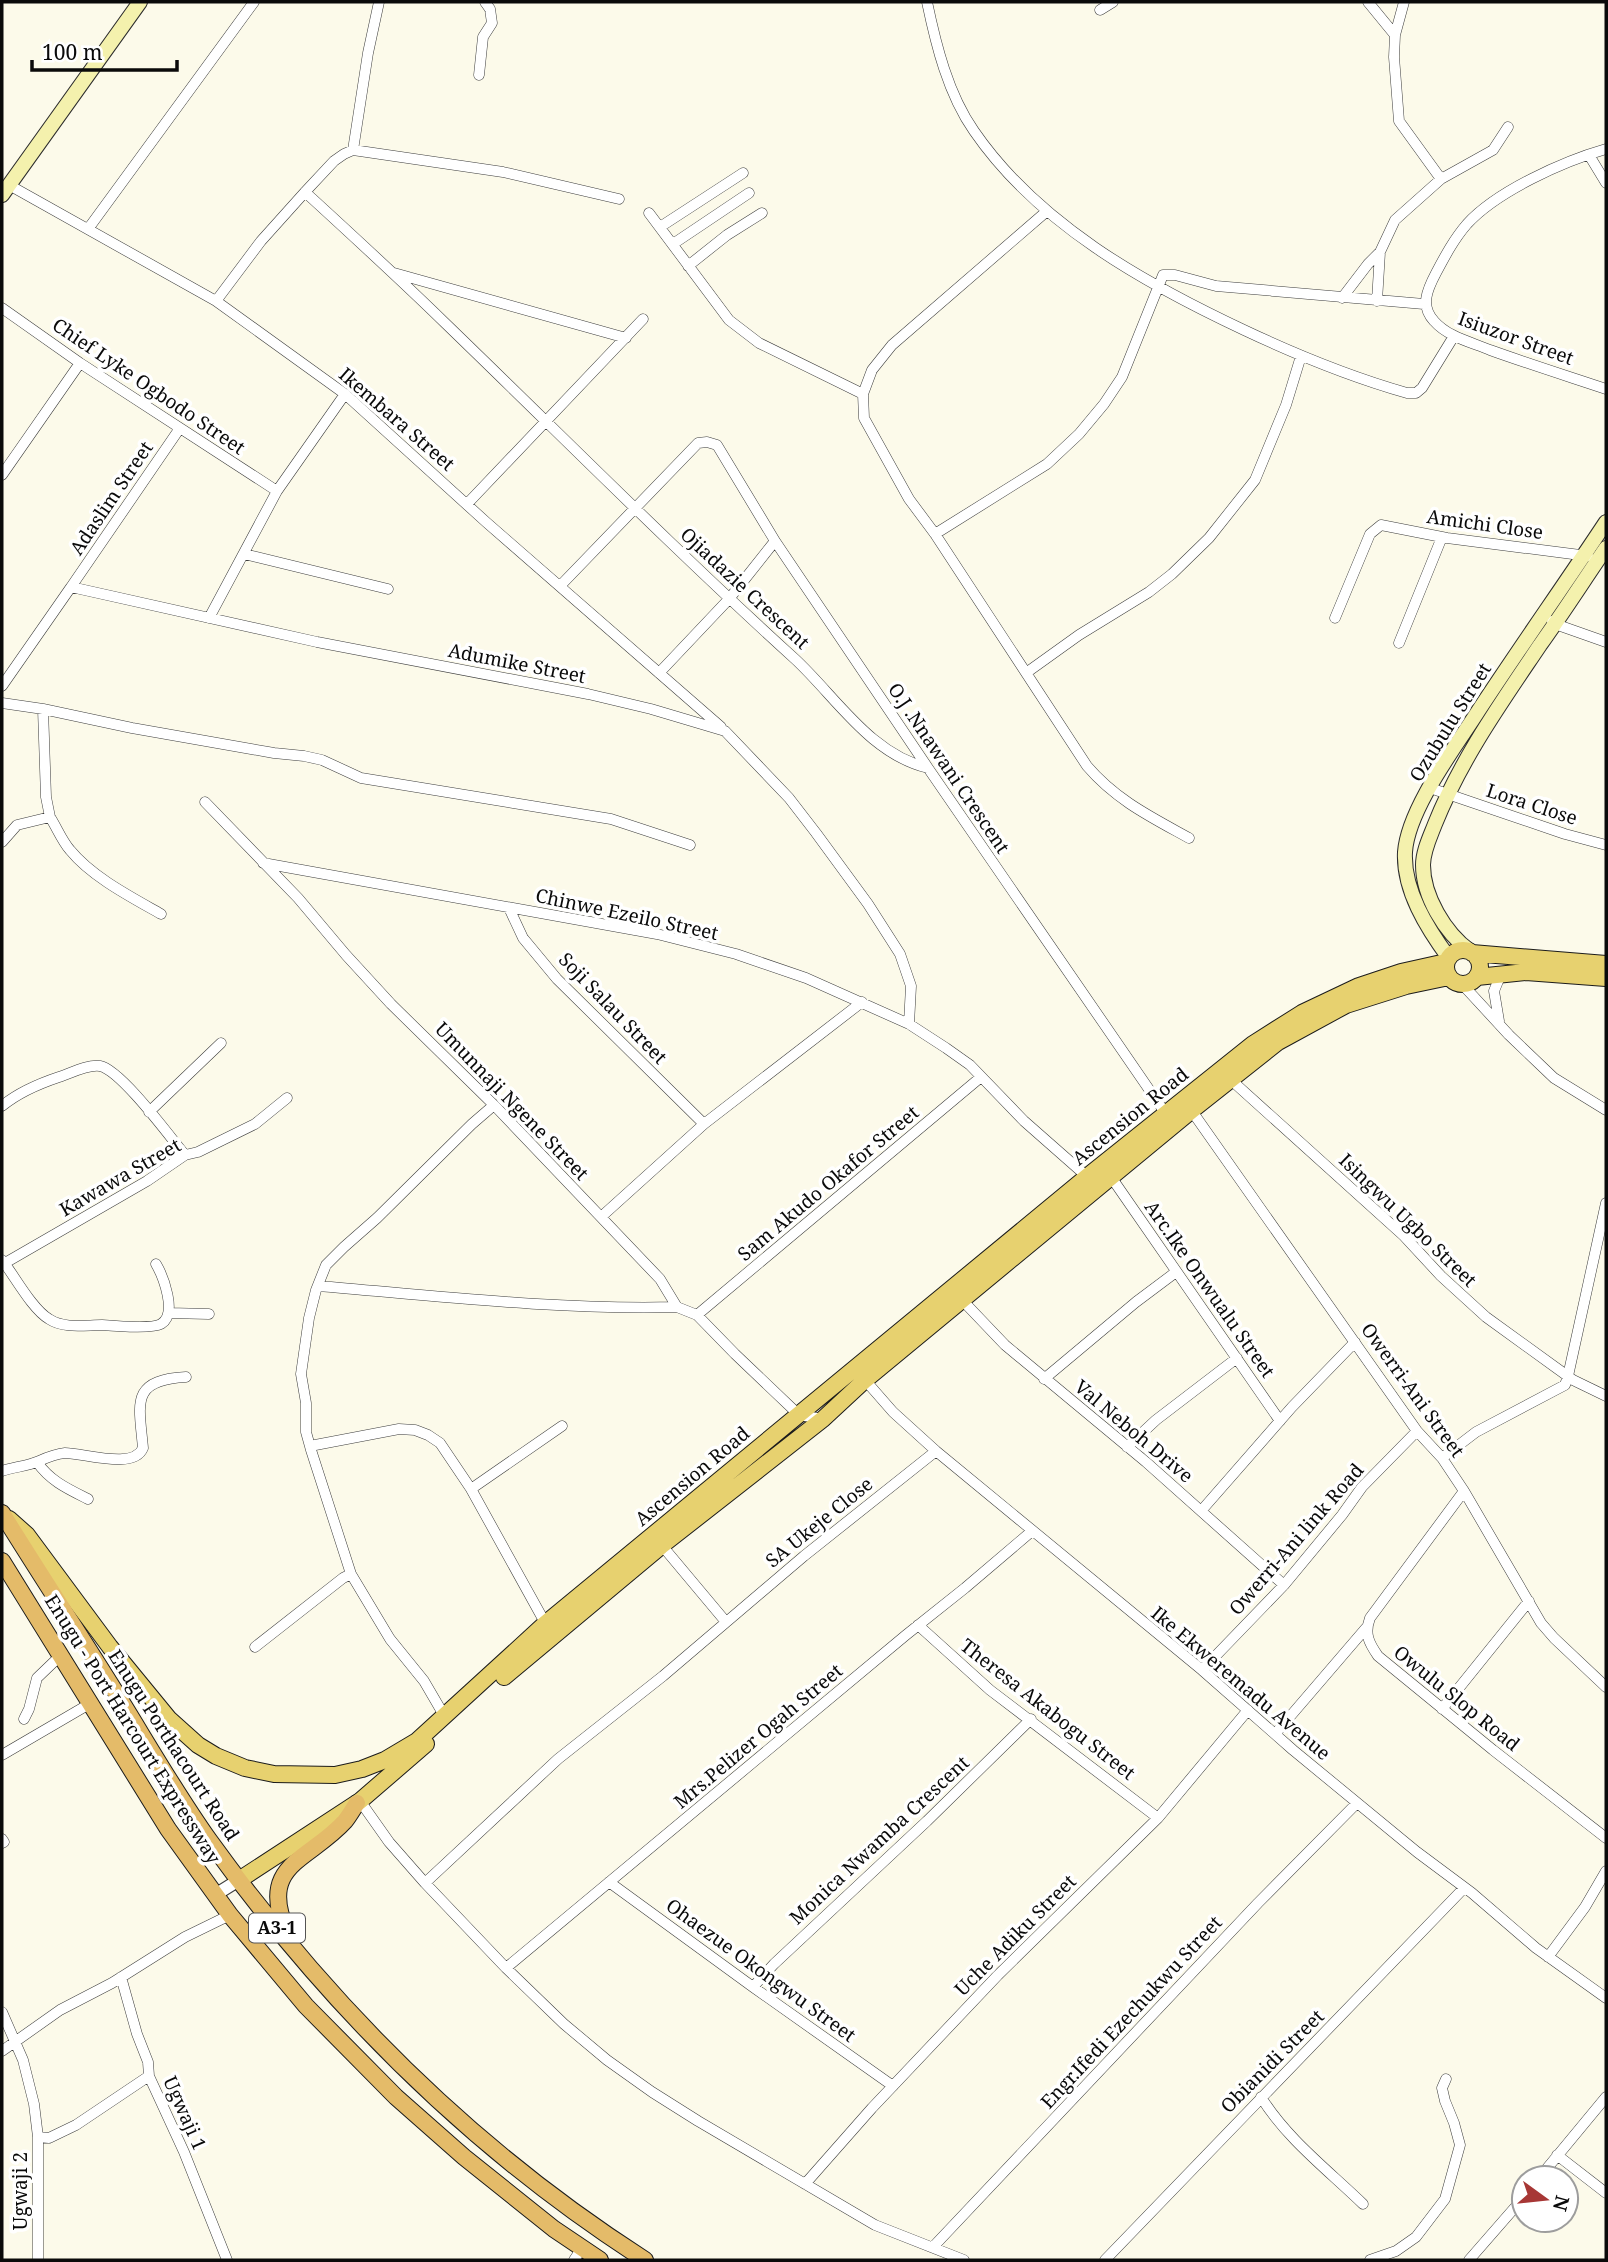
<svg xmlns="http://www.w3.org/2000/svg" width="1608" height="2262" font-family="'Noto Serif',serif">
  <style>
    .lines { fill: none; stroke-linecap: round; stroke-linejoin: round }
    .minor-casing { stroke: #3d3d3d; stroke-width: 11 }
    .tertiary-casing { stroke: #3d3d3d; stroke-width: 14 }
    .secondary-casing { stroke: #2c2c2c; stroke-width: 16 }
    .primary-casing { stroke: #1b1b1b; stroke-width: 18 }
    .trunk-casing { stroke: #1b1b1b; stroke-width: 18 }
    .minor { stroke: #fff; stroke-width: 10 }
    .tertiary { stroke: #fff; stroke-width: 12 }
    .secondary { stroke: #f4f1ad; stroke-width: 14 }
    .primary { stroke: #e7d16f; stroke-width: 16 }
    .trunk { stroke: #e4bb69; stroke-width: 16 }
    .labels { text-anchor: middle; stroke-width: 7; stroke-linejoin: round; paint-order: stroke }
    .shield { fill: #fff; stroke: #545454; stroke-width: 2 }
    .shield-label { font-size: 18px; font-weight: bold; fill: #0a0a0a }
    .street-label { font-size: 19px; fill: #0a0a0a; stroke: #fff }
  </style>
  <rect width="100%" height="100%" fill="#fcfaea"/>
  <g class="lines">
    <defs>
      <path id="minor" d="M927,2C936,45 948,94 974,131C1038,224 1144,283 1244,330C1297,355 1351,377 1407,393H1416L1422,388L1454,336
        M1368,2L1395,35
        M1404,2L1395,35L1394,57L1399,121L1441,179
        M1100,10L1113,2
        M479,75L483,37L492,23L490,9L485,2
        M1606,149C1564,161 1497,191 1467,224C1454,239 1445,256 1436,273C1427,290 1420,306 1434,321C1448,337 1471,342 1490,350C1529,364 1567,376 1606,389
        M353,150L368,53L379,2
        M1589,155L1606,183
        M9,185L216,301L345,394L486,522L721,727
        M305,192C352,235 399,278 444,322C561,435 675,550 795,659C836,697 870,754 928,768
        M1047,211L892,345L872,370L863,394L864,418L909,499L935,534L1087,766C1116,800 1151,817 1189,838
        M649,213L729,320L759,343L863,394
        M660,227L743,173
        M88,229L254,2
        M673,244L749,193
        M688,266L727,235L762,213
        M394,273L626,338
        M1342,298L1368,264L1380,252
        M216,301L261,241L305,192L334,161L344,154L353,150L503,172L619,199
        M1377,301L1380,252L1395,220L1441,179L1493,150L1508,127
        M2,308L80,363L277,491
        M2,475L80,363
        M467,504L643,319
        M935,534L1047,464L1079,434L1104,404L1122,377L1163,275H1175L1216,286L1424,304
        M244,554L388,589
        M560,586L698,443L707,442L717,445L775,541L928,768L1168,1117
        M71,587L180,428
        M209,618L277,491L345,394
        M1335,618L1370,534L1381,525L1447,538L1588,556
        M1552,621L1555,624L1606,642
        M1399,643L1442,537
        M659,673L729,599L775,541
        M1026,673L1079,635L1149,592L1172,574L1209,538L1255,480L1286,405L1301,356
        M2,686L71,587L317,642L588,694L651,709L725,731L789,798L816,833L868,904L900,954L911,986L909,1024
        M2,703L43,709L132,728L274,753L304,756L322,760L361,778L611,819L690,845
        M1430,788L1565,834L1606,845
        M205,802L298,898L346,955L391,1004L494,1105L660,1279L677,1307L697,1315L735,1354L799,1415L823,1419
        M50,817C57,828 62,841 70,850C92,877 131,897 161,914
        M2,842L17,825L50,817L46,797L43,709
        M263,863L657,934L736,954L806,978L909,1024L946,1048L970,1065L1024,1121L1091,1180
        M509,908L523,938L557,979L704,1124
        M1462,984L1509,1035L1554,1078L1606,1110
        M1499,1021L1494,991L1501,974
        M1230,1079L1404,1236L1441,1276L1486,1317L1573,1380L1606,1396
        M2,1106C19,1092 38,1084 59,1077C71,1073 88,1064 100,1066C121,1070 170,1137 185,1155
        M1189,1107L1417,1431L1442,1458L1464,1491L1541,1623L1554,1638L1606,1687
        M149,1112L221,1043
        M1109,1174L1280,1421
        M601,1217L704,1124L862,1002
        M2,1260C14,1275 32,1309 49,1319C64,1329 85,1325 102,1325C114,1326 152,1329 161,1324C178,1314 163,1276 156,1264
        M5,1263L147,1181L185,1155L198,1152L255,1124L287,1098
        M318,1286C438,1296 557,1310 677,1307
        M963,1301L1005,1345L1146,1462L1284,1585
        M169,1313L209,1314
        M697,1315L981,1077
        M1044,1379L1136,1302L1176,1272
        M865,1380L893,1412L936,1451L1202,1670L1293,1750L1417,1852L1472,1893L1536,1948L1606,1998
        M310,1446L399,1429L415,1430L428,1435L440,1443L471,1489L548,1628
        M1127,1447L1156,1420L1237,1358
        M1442,1458L1476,1432L1565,1385L1568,1376L1606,1203
        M37,1462C50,1481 68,1489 88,1499
        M2,1471C14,1467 28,1466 39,1461C48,1457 55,1454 65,1453C84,1453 134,1470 143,1448C139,1403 130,1380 186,1377
        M471,1489L562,1426
        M1464,1491L1370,1618C1364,1634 1369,1643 1378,1656L1493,1750L1606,1838
        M1201,1511L1292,1407L1355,1342
        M659,1542L726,1622
        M918,1625L990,1690L1158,1818
        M255,1647L343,1578L351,1574
        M1202,1670L1284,1585L1342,1515L1362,1487L1417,1431
        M1442,1709L1529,1601
        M445,1717L424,1681L390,1639L351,1574L311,1450L306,1432V1403L301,1374L309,1318L316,1290L326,1265L344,1247L377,1218L472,1124L494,1105
        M24,1719L29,1709L37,1678L61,1655
        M1275,1734L1366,1628
        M2,1755L91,1703
        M360,1801L389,1842L425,1883L506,1968L564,2024L607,2060L652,2092L698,2121L875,2225L964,2260
        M2,1839L4,1842L2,1843
        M609,1882L753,1987L893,2086
        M425,1883L558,1759L663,1676L804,1556L936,1451
        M1548,1957L1585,1907L1606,1871
        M506,1968L906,1635L965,1588L1032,1531
        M121,1977L137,2034L148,2062L149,2076L184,2152L227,2260
        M753,1987L774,1964L927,1821L1031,1719
        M2,2012L23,2060L34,2104L38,2137V2260
        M2,2051L60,2010L112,1983L185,1937L230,1915
        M1261,2097C1286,2138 1329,2171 1363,2204
        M38,2137L49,2138L76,2125L149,2076
        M1557,2155L1606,2193
        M1539,2178L1606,2097
        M805,2184L872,2108L998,1975L1158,1818L1248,1710
        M933,2247L1258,1903L1357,1803
        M574,2260L582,2248
        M1105,2260L1464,1888
        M1370,2260L1396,2251L1416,2237L1445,2199L1460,2145L1454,2123L1445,2101L1442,2088L1446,2079
        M1469,2260L1524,2197"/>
      <path id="tertiary" d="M215,1895L239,1880"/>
      <path id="secondary" d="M2,195L140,2
        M1470,951C1445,933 1423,896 1423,865C1423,851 1430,837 1435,824C1461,759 1501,703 1540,645C1563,613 1584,580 1606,548
        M1449,958C1427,928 1403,890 1405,852C1408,810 1453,750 1475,716C1518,650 1563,587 1606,522"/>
      <path id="primary" d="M1446 967a17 17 0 1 1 34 0a17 17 0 1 1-34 0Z
        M1472,953L1606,964
        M1477,977L1526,972L1606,978
        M9,1519L27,1535L110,1647L169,1719L198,1745L216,1756L245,1768L274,1774L335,1775L362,1769L385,1760L417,1741L545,1624L1088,1176L1253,1044L1302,1013L1359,986L1401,972L1446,962
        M504,1677L661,1546L823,1419L865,1380L1192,1110L1278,1042L1346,1005L1406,986L1449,977
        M239,1880L360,1801L426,1744"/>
      <path id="trunk" d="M2,1513C41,1576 82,1638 121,1701C150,1748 177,1795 209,1840C328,2005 473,2150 645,2260
        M2,1561L168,1829L230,1915L306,2006L396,2097L464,2157L554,2229L600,2260
        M287,1932C257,1864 309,1861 345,1821C349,1816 353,1809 357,1803"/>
    </defs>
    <!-- minor casing -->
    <use href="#minor" class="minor-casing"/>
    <!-- tertiary casing -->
    <use href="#tertiary" class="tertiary-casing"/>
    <!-- secondary casing -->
    <use href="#secondary" class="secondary-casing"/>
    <!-- primary casing -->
    <use href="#primary" class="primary-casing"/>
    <!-- trunk casing -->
    <use href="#trunk" class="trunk-casing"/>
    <!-- minor -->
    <use href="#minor" class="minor"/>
    <!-- tertiary -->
    <use href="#tertiary" class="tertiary"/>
    <!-- secondary -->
    <use href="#secondary" class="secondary"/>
    <!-- primary -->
    <use href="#primary" class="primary"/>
    <!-- trunk -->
    <use href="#trunk" class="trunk"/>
  </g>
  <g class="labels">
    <!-- shield labels -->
    <rect class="shield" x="249" y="1913.5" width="56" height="29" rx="5"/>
    <g class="shield-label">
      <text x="277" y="1934">A3-1</text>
    </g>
    <!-- street labels -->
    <g class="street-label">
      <text transform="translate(1516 338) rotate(20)" y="7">Isiuzor Street</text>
      <text transform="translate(149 386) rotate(34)" y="7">Chief Lyke Ogbodo Street</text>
      <text transform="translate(397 419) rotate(41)" y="7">Ikembara Street</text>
      <text transform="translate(111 498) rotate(-56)" y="7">Adaslim Street</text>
      <text transform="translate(1485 524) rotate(8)" y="7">Amichi Close</text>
      <text transform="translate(745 588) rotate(43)" y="7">Ojiadazie Crescent</text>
      <text transform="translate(517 663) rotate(11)" y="7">Adumike Street</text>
      <text transform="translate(1450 722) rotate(-58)" y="7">Ozubulu Street</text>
      <text transform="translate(949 768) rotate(56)" y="7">O.J .Nnawani Crescent</text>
      <text transform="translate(1532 804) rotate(18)" y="7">Lora Close</text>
      <text transform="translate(627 914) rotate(12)" y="7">Chinwe Ezeilo Street</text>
      <text transform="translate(613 1008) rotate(46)" y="7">Soji Salau Street</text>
      <text transform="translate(512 1101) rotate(46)" y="7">Umunnaji Ngene Street</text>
      <text transform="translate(1130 1116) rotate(-39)" y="7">Ascension Road</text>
      <text transform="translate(120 1177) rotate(-30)" y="7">Kawawa Street</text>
      <text transform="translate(828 1183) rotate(-40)" y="7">Sam Akudo Okafor Street</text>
      <text transform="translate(1408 1220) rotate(44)" y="7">Isingwu Ugbo Street</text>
      <text transform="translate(1210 1289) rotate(55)" y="7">Arc.Ike Onwualu Street</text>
      <text transform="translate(1413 1390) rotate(54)" y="7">Owerri-Ani Street</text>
      <text transform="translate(1134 1431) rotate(40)" y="7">Val Neboh Drive</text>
      <text transform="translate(692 1476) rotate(-40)" y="7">Ascension Road</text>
      <text transform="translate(819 1522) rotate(-39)" y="7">SA Ukeje Close</text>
      <text transform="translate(1296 1539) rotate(-49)" y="7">Owerri-Ani link Road</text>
      <text transform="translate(1241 1683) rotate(40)" y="7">Ike Ekweremadu Avenue</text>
      <text transform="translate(1457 1698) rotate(39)" y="7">Owulu Slop Road</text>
      <text transform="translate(1048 1709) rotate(38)" y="7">Theresa Akabogu Street</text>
      <text transform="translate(133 1729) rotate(58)" y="7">Enugu - Port Harcourt Expressway</text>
      <text transform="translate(758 1736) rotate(-40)" y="7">Mrs.Pelizer Ogah Street</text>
      <text transform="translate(174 1745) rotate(57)" y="7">Enugu Porthacourt Road</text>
      <text transform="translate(879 1840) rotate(-43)" y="7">Monica Nwamba Crescent</text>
      <text transform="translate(1015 1935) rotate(-45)" y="7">Uche Adiku Street</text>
      <text transform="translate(761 1970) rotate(36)" y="7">Ohaezue Okongwu Street</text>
      <text transform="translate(1131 2012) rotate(-47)" y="7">Engr.Ifedi Ezechukwu Street</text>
      <text transform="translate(1272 2061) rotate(-45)" y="7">Obianidi Street</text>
      <text transform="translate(185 2113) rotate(66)" y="7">Ugwaji 1</text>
      <text transform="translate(20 2191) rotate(-90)" y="7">Ugwaji 2</text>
    </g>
  </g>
  <!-- border -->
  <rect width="1608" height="2262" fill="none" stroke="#0a0a0a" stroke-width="7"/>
  <!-- north arrow -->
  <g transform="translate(1545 2199) rotate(105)"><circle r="33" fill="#ffffff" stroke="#9d9d9d" stroke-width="2"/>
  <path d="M0-5L12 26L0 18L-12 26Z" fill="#a73735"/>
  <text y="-10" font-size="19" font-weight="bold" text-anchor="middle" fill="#0a0a0a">N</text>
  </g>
  <!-- scale -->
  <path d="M32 60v10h145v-10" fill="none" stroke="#0a0a0a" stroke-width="3.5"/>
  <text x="42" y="60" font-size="21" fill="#0a0a0a" stroke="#ffffff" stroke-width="5" paint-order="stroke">100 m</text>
</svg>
